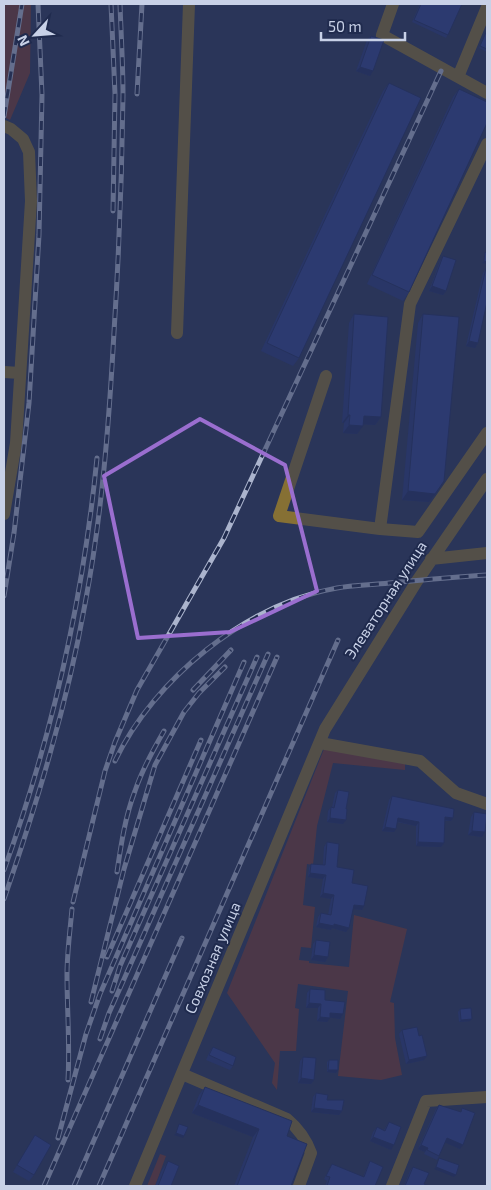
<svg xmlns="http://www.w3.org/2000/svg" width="491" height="1190" font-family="'Exo 2',sans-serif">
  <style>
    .green { fill: #743b33 }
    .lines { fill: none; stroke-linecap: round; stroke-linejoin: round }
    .minor { stroke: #867034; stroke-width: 12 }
    .rail-casing { stroke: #abb4cd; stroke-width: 5 }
    .rail { stroke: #202b4e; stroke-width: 3; stroke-dasharray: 9; stroke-linecap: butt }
    .wall { fill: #283878 }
    .shaded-wall { fill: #212e62 }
    .building { fill: #2f418c; stroke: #212e62 }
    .marked { fill: none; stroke: #9a6ecf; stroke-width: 4; stroke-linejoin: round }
    .labels { text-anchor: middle; stroke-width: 4; stroke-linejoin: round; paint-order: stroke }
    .street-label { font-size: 15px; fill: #c8d1e7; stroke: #202b4e }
  </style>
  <rect width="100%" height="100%" fill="#2a3559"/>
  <!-- green -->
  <path class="green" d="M4,4H31L30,73L10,120L4,117Z
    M324,749L405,764V770L333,763L317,826L313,865L307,864L303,905L315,907L311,948L301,947L299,960L309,961V963L349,967L354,915L407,929L390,1002L394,1003L395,1038L402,1075L381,1080L338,1076L348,991L298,984L295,1008L299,1009L296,1051H280L277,1090L272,1083L275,1063L227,993Z
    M160,1154L166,1156L155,1186H147Z"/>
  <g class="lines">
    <!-- minor -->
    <path class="minor" d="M393,4L382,35L458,77L487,7
      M458,77L487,93
      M4,126L11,129L23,139L29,152L31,201L16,443L4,514
      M487,144L410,304L380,529L418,532L487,433
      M177,333L189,4
      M4,372L20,373
      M326,376L279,516L380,529
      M431,559L487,553
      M320,743L420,761L456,793L487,804
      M182,1074L287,1119C299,1129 306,1139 311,1153L299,1186
      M135,1186L325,729L417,581L487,479
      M392,1186L426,1101L487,1097"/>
    <defs>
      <path id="rail" d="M111,4L115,94L113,211
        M137,94L142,4
        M4,116L22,4
        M4,596L14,533L29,403L39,235L42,95L38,4
        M193,690L231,650
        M115,761C154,679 246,604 337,588C354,585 372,585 389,583C422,580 455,577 487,575
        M4,870C52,737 83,599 97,458
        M117,872C121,845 125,817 135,791C142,770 153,750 164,731
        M4,899C37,803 67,705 85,604C102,515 109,423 114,332C119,253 122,174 123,95C123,65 121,34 120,4
        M73,902L105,771L115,742L137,690L224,538L441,71
        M107,957L201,740
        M112,991L120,966L257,657
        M91,1002L124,869L155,765L184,712L199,693L225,667
        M100,1039L109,1013L268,654
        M68,1080C70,1044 67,1010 67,975C67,953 70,931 72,909
        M58,1138L86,1034L100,994L244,662
        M44,1186L277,657
        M74,1186L182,938
        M99,1186L338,640"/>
    </defs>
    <!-- rail casing -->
    <use href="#rail" class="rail-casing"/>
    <!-- rail -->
    <use href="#rail" class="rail"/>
  </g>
  <!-- wall -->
  <path class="wall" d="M420,4H462L446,38L412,22Z
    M487,29V52L479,48Z
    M371,36L370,76L356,71L367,40Z
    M389,83L299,358L293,366L261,351L383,91Z
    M459,89L409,292L403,301L367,284L453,97Z
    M443,256L446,291L443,295L429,291L440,261Z
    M486,268L478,343L475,348L466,346L483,273Z
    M354,314L381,417L375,425L363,424L357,434L343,433L344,423H342L349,323Z
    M423,314L429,502L402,500L418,323Z
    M338,790L346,809L343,824L327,822L328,811L331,807H332L335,793Z
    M392,796L453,818L451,821H445L444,843L441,847L416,846V826L397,822L394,832L382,831L389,800Z
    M474,812L482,837L468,835L471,817Z
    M327,842L337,867L352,883L364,906L362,910L353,909L346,932L332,928L331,930L316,927L318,917L321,913L328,915L331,899L320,897L323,879L308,877L309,868L311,864L323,865L324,847Z
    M316,940L328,957L325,962L311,960L313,944Z
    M310,989L343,1014L340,1019L330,1017L327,1022L317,1021L318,1008H306L307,993Z
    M460,1009L470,1021L459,1022L458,1012Z
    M402,1030L419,1036L424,1060L406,1064L399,1034Z
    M213,1047L233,1066L230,1070L206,1060L210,1051Z
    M303,1057L314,1080L311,1084L298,1083L300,1061Z
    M329,1060L338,1070L336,1073L327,1072V1062Z
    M205,1087L287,1136L291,1186H234L253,1137L192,1113L199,1095Z
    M316,1093L327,1100L342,1111L339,1115L311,1112L313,1097Z
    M439,1105L460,1112L462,1108L460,1149L445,1142L439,1156L437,1160L424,1154L425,1152L418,1149L436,1109Z
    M389,1122L391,1150L370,1141L373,1132L377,1127L384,1130Z
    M35,1135L34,1175L29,1181L13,1172Z
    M168,1161L171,1186H155L162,1170Z
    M370,1161L375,1186H325L327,1181L324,1179L332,1164L363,1177L368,1165Z
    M413,1167L424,1184L428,1186H404L410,1171Z"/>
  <!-- shaded-wall -->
  <path class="shaded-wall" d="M360,67L373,71L370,76L356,71Z
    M484,261L487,262V264L482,263Z
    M432,286L446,291L443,295L429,291Z
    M469,341L478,343L475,348L466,346Z
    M348,415H350L344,423H342Z
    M364,416L381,417L375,425L358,424Z
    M349,425L363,426L357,434L343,433Z
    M408,491L435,494L429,502L402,500Z
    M445,817L453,818L451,821L443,820Z
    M330,818L346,820L343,824L327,822Z
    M398,818L419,822L416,826L395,821Z
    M385,827L396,829L394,832L382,831Z
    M472,831L485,832L482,837L468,835Z
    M418,842L444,843L441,847L416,846Z
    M310,873L326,875L323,879L308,877Z
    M323,893L334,895L331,899L320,897Z
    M354,905L364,906L362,910L352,909Z
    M319,923L334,924L349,928L346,932L332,928L331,930L316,927Z
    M314,955L328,957L325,962L311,960Z
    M309,1003L321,1004L318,1008H306Z
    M330,1013L343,1014L340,1019L327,1017Z
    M320,1017L330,1018L327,1022L317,1021Z
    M472,1019L470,1021L459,1022L461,1020Z
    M427,1056L424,1060L406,1064L409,1060Z
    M328,1070H338L336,1073L327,1072Z
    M301,1078L314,1080L311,1084L298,1083Z
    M198,1105L259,1129L253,1137L192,1113Z
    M314,1108L342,1111L339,1115L311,1112Z
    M176,1133L184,1136L183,1138L174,1135Z
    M373,1137L394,1145L391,1150L370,1141Z
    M447,1138L463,1145L460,1149L444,1142Z
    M421,1145L428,1148L425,1152L418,1149Z
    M436,1167L456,1175L454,1177L434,1169Z"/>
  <!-- building -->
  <path class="building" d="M421,4H462L448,35L414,20Z
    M487,30V49L480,46Z
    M371,36L384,40L373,71L360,67Z
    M389,83L421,98L299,358L267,343Z
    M459,89L487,102V123L409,292L372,275Z
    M485,252L487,253V262L484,261Z
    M443,256L456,260L446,291L432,286Z
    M486,268L487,269V302L478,343L469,341Z
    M354,314L388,317L381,417L364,416L363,426L349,425L350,415H348Z
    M423,314L459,317L444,481L435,494L408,491Z
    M338,790L349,792L346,809H347L346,820L330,818L331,807L334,808Z
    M392,796L454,809L453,818L445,817L444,843L418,842L419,822L398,818L396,829L385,827Z
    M474,812L487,814L485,832L472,831Z
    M327,842L339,844L337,867L354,870L352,883L368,886L364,906L354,905L349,928L334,924V926L319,923L321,913L331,915L334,895L323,893L326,875L310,873L311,864L325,865Z
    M316,940L330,942L328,957L314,955Z
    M310,989L325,990V1000L345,1002L343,1014L330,1013V1018L320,1017L321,1004L309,1003Z
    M471,1008L472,1019L461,1020L460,1009Z
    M417,1027L419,1036L422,1035L427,1056L409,1060L402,1030Z
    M213,1047L236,1057L233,1066L209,1055Z
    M303,1057L316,1058L314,1080L301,1078Z
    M329,1060H338V1070H328Z
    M205,1087L292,1121L287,1136L307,1144L291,1186H237L259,1129L198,1105Z
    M316,1093L328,1095L327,1100H344L342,1111L314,1108Z
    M439,1105L461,1112L462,1108L475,1113L463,1145L447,1138L439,1156L427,1150L428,1148L421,1145Z
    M389,1122L401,1127L394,1145L373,1137L377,1127L385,1131Z
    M179,1124L188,1127L184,1136L176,1133Z
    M35,1135L51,1145L34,1175L17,1165Z
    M439,1158L459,1165L456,1175L436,1167Z
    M168,1161L179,1166L171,1186H158Z
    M370,1161L383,1167L375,1186H327L330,1177L326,1176L332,1164L364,1177Z
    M413,1167L429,1173L424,1184L429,1186H405Z"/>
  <!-- marked area -->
  <path d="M0 0H491V1190H0ZM200,419L285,465L317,591L230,632L138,638L104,476Z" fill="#2a3559" fill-opacity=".55" fill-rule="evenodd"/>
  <path class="marked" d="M200,419L285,465L317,591L230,632L138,638L104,476Z"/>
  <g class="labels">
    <!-- street labels -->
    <g class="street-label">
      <text transform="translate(386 600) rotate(-57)" y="5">Элеваторная улица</text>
      <text transform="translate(213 958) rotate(-67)" y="5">Совхозная улица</text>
    </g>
  </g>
  <!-- border -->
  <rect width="491" height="1190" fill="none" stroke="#c8d1e7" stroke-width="10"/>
  <!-- north arrow -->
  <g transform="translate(35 35) rotate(244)" stroke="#202b4e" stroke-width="4" paint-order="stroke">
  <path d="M0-4L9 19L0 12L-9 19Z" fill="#c8d1e7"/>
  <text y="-8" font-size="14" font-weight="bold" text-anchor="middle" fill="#c8d1e7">N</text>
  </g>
  <!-- scale -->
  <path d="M321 32v8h84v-8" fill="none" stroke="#c8d1e7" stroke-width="2.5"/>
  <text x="328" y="32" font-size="15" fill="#c8d1e7" stroke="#202b4e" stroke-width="4" paint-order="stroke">50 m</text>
</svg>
